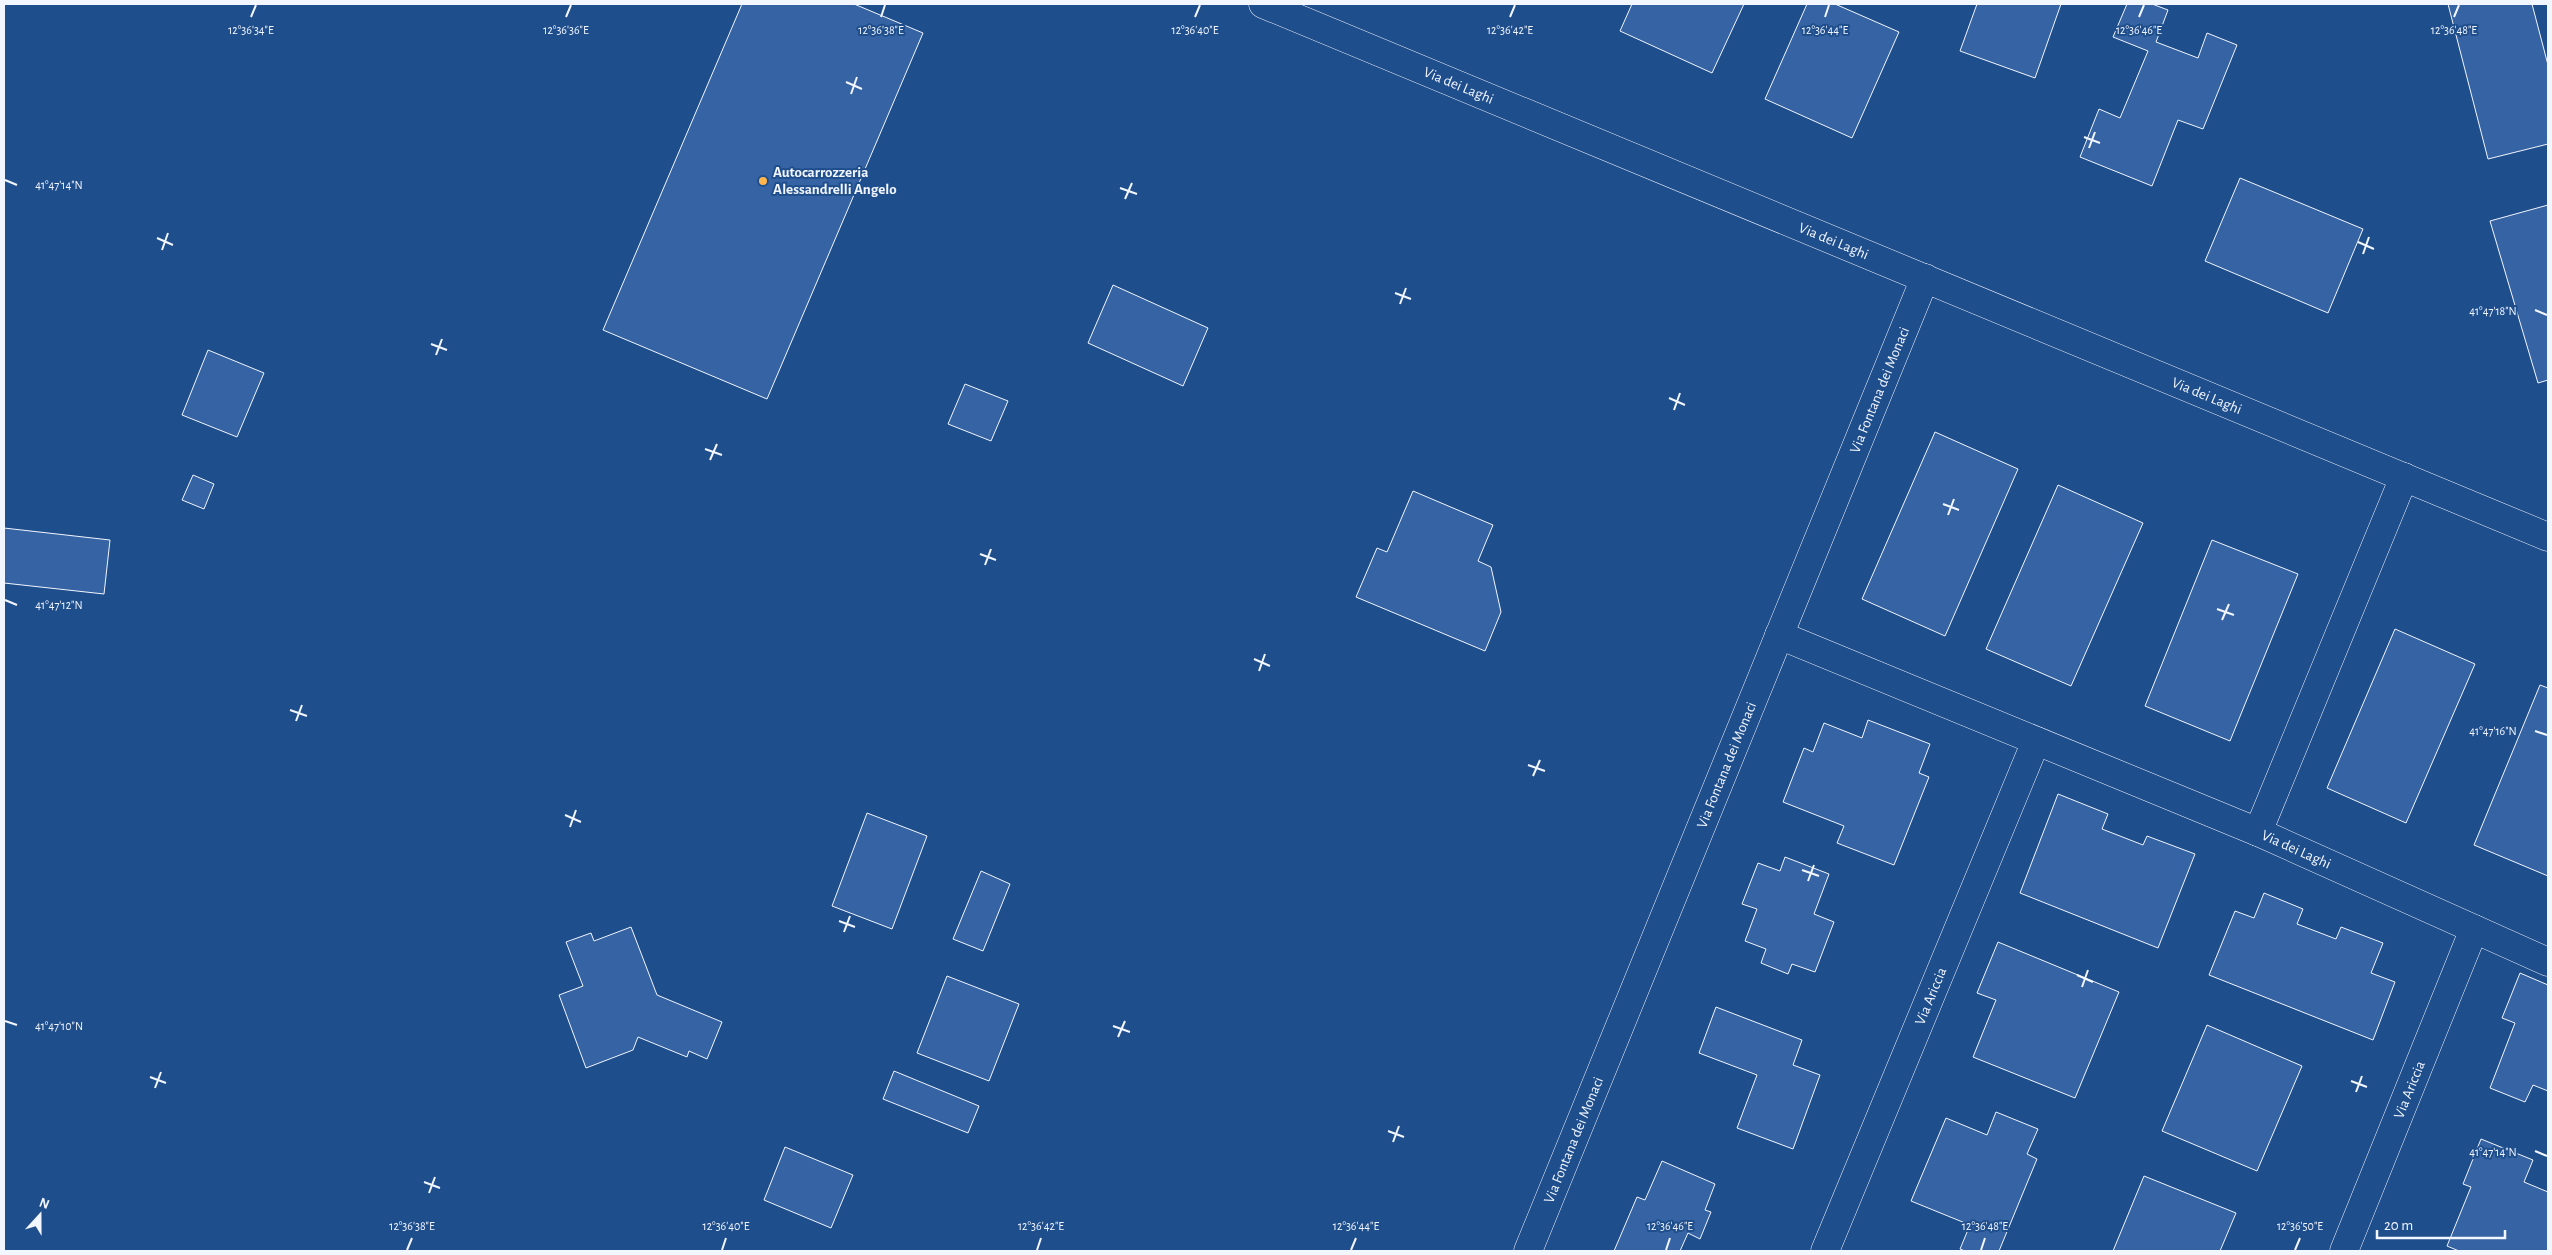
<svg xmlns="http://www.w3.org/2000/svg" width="2552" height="1255" font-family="'Alegreya Sans',sans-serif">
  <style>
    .building { fill: #3563a3; stroke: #f2f6ff }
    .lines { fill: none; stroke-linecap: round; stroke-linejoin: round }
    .minor-casing { stroke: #f2f6ff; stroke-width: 29 }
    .secondary-casing { stroke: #f2f6ff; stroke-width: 29 }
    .minor { stroke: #1f4e8c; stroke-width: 28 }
    .secondary { stroke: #1f4e8c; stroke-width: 28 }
    .ticks { fill: none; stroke: #f2f6ff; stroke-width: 2 }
    .poi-dot { fill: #ffb74d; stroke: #1f4e8c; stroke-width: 2 }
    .labels { text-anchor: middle; stroke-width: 4; stroke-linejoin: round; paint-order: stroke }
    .street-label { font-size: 15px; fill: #f2f6ff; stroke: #1f4e8c }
    .poi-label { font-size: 15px; font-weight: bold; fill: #f2f6ff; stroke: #1f4e8c; text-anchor: start }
    .ticks-label { font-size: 12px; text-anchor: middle; fill: #f2f6ff; stroke: #1f4e8c; stroke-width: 4; stroke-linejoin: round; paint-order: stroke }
  </style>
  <rect width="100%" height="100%" fill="#1f4e8c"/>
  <!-- building -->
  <path class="building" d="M742,4H854L923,33L767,399L603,330Z
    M1632,4H1744L1712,73L1620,31Z
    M1807,4H1835L1899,32L1852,138L1765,99Z
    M1977,4H2061L2035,78L1960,51Z
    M2127,4H2152L2168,10L2156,42L2198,58L2207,33L2237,45L2203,129L2178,120L2152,186L2080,157L2099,109L2120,118L2148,51L2113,37Z
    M2448,4H2532L2548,65V144L2488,159Z
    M2240,178L2363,229L2328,313L2205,261Z
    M2548,205V380L2538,383L2490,221Z
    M1113,285L1208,328L1183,386L1088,343Z
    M208,350L264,373L237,437L182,415Z
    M965,384L1008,401L991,441L948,424Z
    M1935,432L2018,469L1945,636L1862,599Z
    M193,475L214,484L204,509L182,500Z
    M2058,485L2143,523L2071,686L1986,649Z
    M1413,491L1493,525L1478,561L1491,567L1501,612L1485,651L1356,597L1377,548L1387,552Z
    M4,528L110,540L104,594L4,583Z
    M2212,540L2298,574L2230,741L2145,706Z
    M2395,629L2475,664L2406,823L2327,788Z
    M2540,685L2548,688V876L2474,845Z
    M1868,720L1930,744L1919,773L1929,777L1894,865L1837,843L1844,826L1783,802L1804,748L1813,752L1824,723L1862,738Z
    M2058,794L2108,814L2102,829L2143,845L2147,836L2195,854L2158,948L2020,893Z
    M867,813L927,836L892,929L832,906Z
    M1785,857L1829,874L1814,914L1834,922L1815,972L1792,964L1788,974L1761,963L1766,949L1745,941L1757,909L1742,904L1758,863L1780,871Z
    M981,871L1010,884L983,951L953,939Z
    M2264,893L2303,909L2297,924L2336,939L2341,927L2383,943L2371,973L2395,982L2373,1040L2209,975L2235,911L2254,918Z
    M631,927L657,995L722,1022L707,1059L689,1051L687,1057L638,1037L633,1050L586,1068L559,995L583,986L566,942L591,933L594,941Z
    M1998,942L2119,992L2075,1098L1973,1057L1996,1000L1977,993Z
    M2520,973L2548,985V1091L2533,1085L2525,1102L2490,1088L2515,1023L2502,1018Z
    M947,976L1019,1004L989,1081L917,1053Z
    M1716,1007L1802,1040L1793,1065L1820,1075L1793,1149L1737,1128L1757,1075L1699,1053Z
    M2207,1025L2302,1066L2257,1171L2162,1131Z
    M894,1071L979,1106L968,1133L883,1099Z
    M1996,1112L2038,1129L2027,1154L2037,1159L1999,1251H1965L1960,1249L1970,1225L1911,1201L1946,1118L1987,1135Z
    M2481,1139L2533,1160L2524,1182L2548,1192V1251H2459L2447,1246L2471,1187L2463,1184Z
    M785,1147L853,1175L831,1228L764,1200Z
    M1662,1161L1715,1184L1705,1210L1711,1212L1700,1239L1688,1233L1680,1251H1614L1637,1197L1645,1200Z
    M2144,1176L2236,1213L2220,1251H2113Z"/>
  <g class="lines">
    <defs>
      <g id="minor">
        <path id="s1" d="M2404,477L2258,832L2548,962"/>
        <path d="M1779,635L2258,832"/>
        <path id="s2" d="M1528,1251L1925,278"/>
        <path id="s3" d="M1825,1251L2036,741"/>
        <path id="s4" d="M2344,1251L2474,929"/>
      </g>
      <g id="secondary">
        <path id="s5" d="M1263,4L2548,537"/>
      </g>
    </defs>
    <!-- minor casing -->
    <use href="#minor" class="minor-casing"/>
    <!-- secondary casing -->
    <use href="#secondary" class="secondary-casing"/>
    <!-- minor -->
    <use href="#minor" class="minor"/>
    <!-- secondary -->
    <use href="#secondary" class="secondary"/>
  </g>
  <!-- ticks -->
  <path class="ticks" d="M251,17L256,5M566,17L571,5M881,17L885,5M1195,17L1200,5M1510,17L1515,5M1825,17L1829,5M2139,17L2144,5M2454,17L2459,5M846,82L862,89M851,94L857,77M2084,137L2100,143M2089,148L2095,132M5,180L17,185M1120,188L1137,194M1125,199L1132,183M157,238L173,245M2358,242L2374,249M162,250L168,233M2363,254L2369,237M1395,293L1411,299M1400,304L1406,288M2535,310L2547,315M431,344L447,350M436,355L442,339M1669,398L1685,405M1674,410L1680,393M705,449L722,455M710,460L717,444M1943,504L1959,510M1948,515L1954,499M980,554L996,560M985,565L991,549M5,600L17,605M2217,609L2234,615M2222,620L2229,604M1254,659L1270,666M1259,671L1265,654M290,710L307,716M296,721L302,705M2535,731L2547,735M1528,765L1545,771M1533,776L1540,760M565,815L581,822M570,827L576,810M1802,870L1819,876M1808,881L1814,865M839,921L855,927M844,932L850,916M2077,975L2093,982M2082,987L2088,970M5,1021L17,1025M1113,1026L1130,1032M1118,1037L1125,1021M150,1077L166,1083M2351,1081L2367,1087M155,1088L161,1072M2356,1092L2362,1076M1388,1131L1404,1137M1393,1142L1399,1126M2535,1151L2547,1156M424,1182L440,1188M429,1193L435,1177M407,1250L412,1238M722,1250L726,1238M1037,1250L1041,1238M1351,1250L1356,1238M1666,1250L1670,1238M1981,1250L1985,1238M2295,1250L2300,1238"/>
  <!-- markers -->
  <circle class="poi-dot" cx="763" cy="181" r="5"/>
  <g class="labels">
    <!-- street labels -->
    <g class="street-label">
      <text dy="5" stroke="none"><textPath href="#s5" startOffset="212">Via dei Laghi</textPath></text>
      <text dy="5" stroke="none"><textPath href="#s5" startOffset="618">Via dei Laghi</textPath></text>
      <text dy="5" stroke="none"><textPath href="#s2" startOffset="930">Via Fontana dei Monaci</textPath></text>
      <text dy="5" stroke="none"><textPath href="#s5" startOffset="1022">Via dei Laghi</textPath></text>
      <text dy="5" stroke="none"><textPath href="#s2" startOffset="525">Via Fontana dei Monaci</textPath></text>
      <text dy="5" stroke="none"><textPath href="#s1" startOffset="426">Via dei Laghi</textPath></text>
      <text dy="5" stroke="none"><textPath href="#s3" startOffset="276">Via Ariccia</textPath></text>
      <text dy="5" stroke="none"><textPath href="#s4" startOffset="174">Via Ariccia</textPath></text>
      <text dy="5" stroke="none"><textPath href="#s2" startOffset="120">Via Fontana dei Monaci</textPath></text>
    </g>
    <!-- poi labels -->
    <g class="poi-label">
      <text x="773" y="177">Autocarrozzeria<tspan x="773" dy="17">Alessandrelli Angelo</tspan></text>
    </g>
  </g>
  <g class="ticks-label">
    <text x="251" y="34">12°36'34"E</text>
    <text x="566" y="34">12°36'36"E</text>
    <text x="881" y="34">12°36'38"E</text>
    <text x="1195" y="34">12°36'40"E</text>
    <text x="1510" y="34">12°36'42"E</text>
    <text x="1825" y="34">12°36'44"E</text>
    <text x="2139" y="34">12°36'46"E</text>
    <text x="2454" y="34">12°36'48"E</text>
    <text x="59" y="189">41°47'14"N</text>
    <text x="2493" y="315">41°47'18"N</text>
    <text x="59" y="609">41°47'12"N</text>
    <text x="2493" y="735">41°47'16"N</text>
    <text x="59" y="1030">41°47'10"N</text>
    <text x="2493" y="1156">41°47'14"N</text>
    <text x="412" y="1230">12°36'38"E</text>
    <text x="726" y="1230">12°36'40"E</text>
    <text x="1041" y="1230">12°36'42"E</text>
    <text x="1356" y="1230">12°36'44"E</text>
    <text x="1670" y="1230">12°36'46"E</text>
    <text x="1985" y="1230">12°36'48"E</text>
    <text x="2300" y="1230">12°36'50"E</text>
  </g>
  <!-- border -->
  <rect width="2552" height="1255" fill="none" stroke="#f2f6ff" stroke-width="10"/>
  <!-- north arrow -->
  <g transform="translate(40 1215) rotate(21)" stroke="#1f4e8c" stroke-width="4" paint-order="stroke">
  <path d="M0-4L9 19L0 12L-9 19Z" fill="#f2f6ff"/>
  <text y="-8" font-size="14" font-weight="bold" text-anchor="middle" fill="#f2f6ff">N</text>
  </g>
  <!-- scale -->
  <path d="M2377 1230v8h128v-8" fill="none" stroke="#f2f6ff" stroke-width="2.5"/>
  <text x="2384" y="1230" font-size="15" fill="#f2f6ff" stroke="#1f4e8c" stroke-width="4" paint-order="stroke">20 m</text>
</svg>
